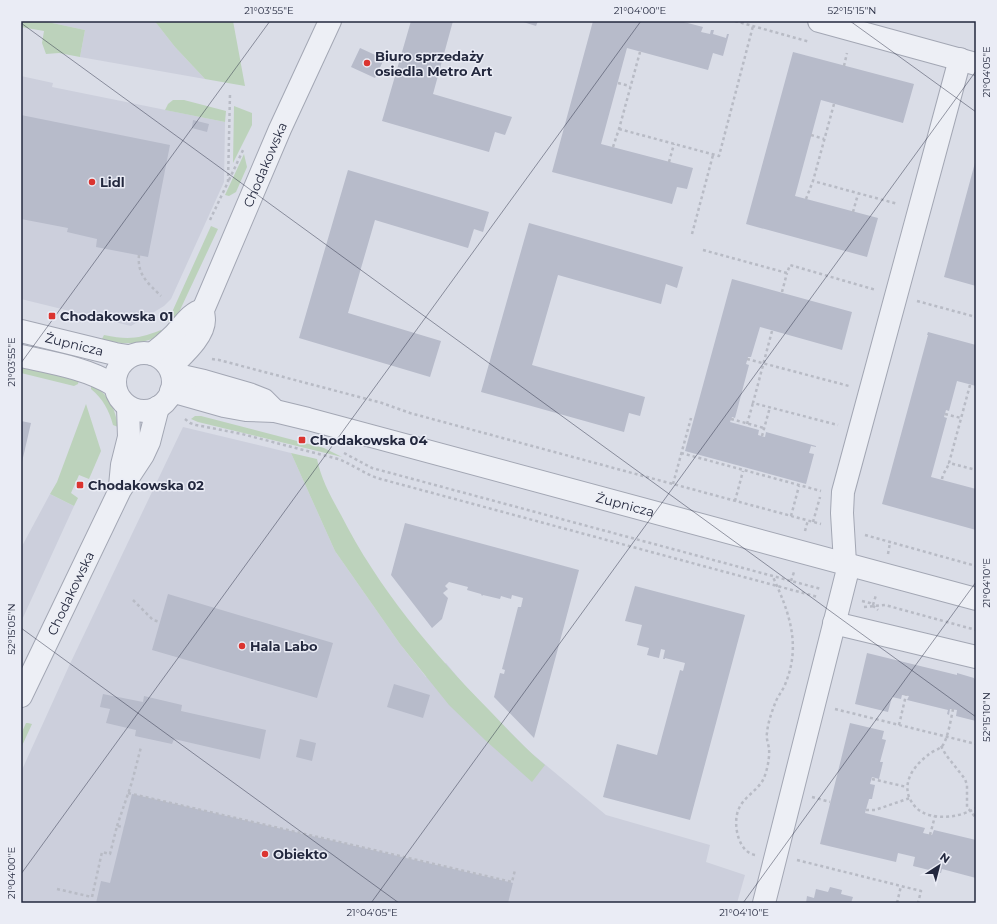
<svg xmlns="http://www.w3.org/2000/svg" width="997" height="924" font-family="Montserrat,sans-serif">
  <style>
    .built { fill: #cccfdc }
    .green { fill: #bcd2bb }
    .building { fill: #b7bbca }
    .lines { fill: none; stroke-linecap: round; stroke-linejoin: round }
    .minor-casing { stroke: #a3a7b4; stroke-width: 24 }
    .path { stroke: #b8bbc5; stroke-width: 2.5; stroke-dasharray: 3 3; stroke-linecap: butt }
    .minor { stroke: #edeff5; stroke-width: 22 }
    .ticks { fill: none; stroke: #23283e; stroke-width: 1; stroke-opacity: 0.45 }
    .poi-dot { fill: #db3430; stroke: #eaecf5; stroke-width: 1.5 }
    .labels { text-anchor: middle; stroke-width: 3; stroke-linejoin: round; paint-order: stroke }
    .poi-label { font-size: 13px; font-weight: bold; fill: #23283e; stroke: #eaecf5; text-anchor: start }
    .street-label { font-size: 13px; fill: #23283e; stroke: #eaecf5 }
    .neatline { fill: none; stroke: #23283e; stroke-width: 1.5 }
    .ticks-label { font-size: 10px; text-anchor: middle; fill: #23283e }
  </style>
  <rect width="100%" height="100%" fill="#dadde7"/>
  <!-- built -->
  <path class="built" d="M43,21H154L157,24L175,47L205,79L80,57L85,30Z
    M21,76L53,83L52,87L225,122L224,182L171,299L164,306L131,326L21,299Z
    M183,427L291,453L335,551L400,644L426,677L446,663L465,686L530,752L606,815L710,845L706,862L745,875L737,903H21V772L69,666Z
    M50,494L74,506L21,622V548Z"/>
  <!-- green -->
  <path class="green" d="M21,21H43L85,30L80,57L59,53L46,54L42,43L44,31L21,27Z
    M154,21H233L245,86L205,79L175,47L157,24Z
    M173,100H184L226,111L225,122L165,110L168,104Z
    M234,106L252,113V125L233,163Z
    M244,154L247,167L236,192L229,196L225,195Z
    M211,226L218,229L173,325L168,321Z
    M161,330L164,333C144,345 124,346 102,339L104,335C128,340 138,339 161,330Z
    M21,365L79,379L78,384L74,386L21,373Z
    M91,385C109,393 115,408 118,427L113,425C109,410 103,399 91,389Z
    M86,404L101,451L89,479L79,475L71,493L78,498L74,506L50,494L57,482Z
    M195,416H201L324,448L342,457L198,422L191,419Z
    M291,453L317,459C321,479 331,497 341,515C378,588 432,652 489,710C507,729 525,748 545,765L532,782L485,740L449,705L400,644L335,551Z
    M26,723H28L32,724L21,748V734Z"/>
  <!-- building -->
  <path class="building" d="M411,21H453L433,94L512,117L505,135L495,132L489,152L382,121Z
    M520,21H538L536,26Z
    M593,21H680L703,27L701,32L710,34L711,30H714L713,34L726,38L727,34H729L723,56L713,53L708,70L627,48L601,144L693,168L687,189L677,187L672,204L552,172Z
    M360,48L384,59L375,78L351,67Z
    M793,52L914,84L903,123L821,100L795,196L878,218L867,257L746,224Z
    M21,115L170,145L148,257L96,247L97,239L67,232L68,228L21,219Z
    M193,120L209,124L207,132L192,128Z
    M976,159V286L944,277Z
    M348,170L489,212L483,232L474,229L468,248L375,220L348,313L441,341L430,377L299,338Z
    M529,223L683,267L677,288L666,284L661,304L558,275L532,365L645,397L640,416L629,413L624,432L481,392Z
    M732,279L852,312L842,350L760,327L751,357H748L746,364L749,365L735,418L732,417L730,422L759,430L758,435L765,437L766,432L816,446V447L811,446L809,453L814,454L806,484L685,451Z
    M928,332L976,345V386L957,381L949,411L946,410L945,414L944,417L947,418L931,477L976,489V530L882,504L928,335H927Z
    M21,421L31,423L22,462H21Z
    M405,523L579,570L534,738L494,697L500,673L504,674L505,670L502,669L518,607H521L523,598L512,595L511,599L501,596L500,599L483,595L482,596L481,594L467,590L468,587L449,582L445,586L448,589L443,593L448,598L442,619L432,628L391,575Z
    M635,586L745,615L690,820L603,797L617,744L657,755L680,670L683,671L685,663L665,658V659H663L665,650L661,649L659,658L647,655L649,648L637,645L642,625L625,621Z
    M168,594L333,643L317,698L152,650Z
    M867,653L957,675V673L974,678V679L976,680V721L956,716L957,710L950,709L949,715L947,714L948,710L907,700L909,696L902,695L901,699L892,697L888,712L855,704Z
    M394,684L430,695L423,718L387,707Z
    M103,694L143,702L144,696L182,705L181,711L266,730L260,759L174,739L172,744L135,736L136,730L106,723L110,709L100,707Z
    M850,723L884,731L882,739L886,740L880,762H883L879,779L872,777L870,784L875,785L872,799H869L865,813L925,828L923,833L932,835L934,830L976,840V878L942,869L941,873L913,866L915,857L898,853L896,862L820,844Z
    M300,739L316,743L312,761L296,757Z
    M132,794L513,883L508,903H96L101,881L110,883Z
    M830,887L842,890L841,894L853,897L851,903H806L807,896L814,898L816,889L828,892Z"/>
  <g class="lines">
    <defs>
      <g id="minor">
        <path d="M819,21L976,64"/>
        <path id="s1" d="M21,331L115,354L128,356"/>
        <circle cx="144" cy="382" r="29"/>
        <path d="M152,354C160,348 167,342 174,335C183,326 190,313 203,310"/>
        <path d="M21,356C53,363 86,368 114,385"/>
        <path id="s2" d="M170,368C181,356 204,337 204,320C204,317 203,313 203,310L280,129L330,21"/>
        <path d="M173,374L204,381L249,394L264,400L275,411"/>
        <path id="s3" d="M171,391L224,406L246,410L275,411L308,419L976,599"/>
        <path d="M120,486L122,465L129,437L128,407"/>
        <path d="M845,563L842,513L843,492L960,59"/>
        <path d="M834,623L976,657"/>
        <path id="s4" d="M21,696L120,490L143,455L149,442L158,407"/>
        <path d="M764,903L849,565"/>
      </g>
    </defs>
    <!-- minor casing -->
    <use href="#minor" class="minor-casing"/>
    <!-- path -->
    <path class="path" d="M735,21L810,42
      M844,66L847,53
      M618,83L630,86
      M834,104L813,181L898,204
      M619,129L719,156L753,26
      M811,135L824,139
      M613,147L619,129L640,52
      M669,162L674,144
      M229,180L244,148
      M806,199L813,181
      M853,212L858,194
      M210,220L228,182L230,94
      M692,234L713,155
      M703,250L787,273L790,265L876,290
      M139,255C137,275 148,283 161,296
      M782,292L787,273
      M917,301L976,317
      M772,331L753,403L838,425
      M212,359L219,360L382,403L410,413L821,524
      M747,359L849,386
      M970,385L949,463L976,470
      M945,414L961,418
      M185,419L190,423L196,425L242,434L338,459C352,464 363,473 377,478L818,597
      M731,419L764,428
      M747,424L753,403
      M762,436L770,407
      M344,453L372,468L821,589
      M681,453L821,491
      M942,479C943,473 947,469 949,463
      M673,484L691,418
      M735,501L743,471
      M791,516L799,486
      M813,522L820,497
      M805,531L808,520
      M865,535L976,566
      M888,554L890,543
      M791,581L794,572
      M133,600L153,620L160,622
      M862,601L870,603L878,610
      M873,605L876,595
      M864,607L885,605L976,630
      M835,709L976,744
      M953,709C951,719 948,737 943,745C939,750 932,751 928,755C915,765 903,780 909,797C913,806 919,812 929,815C945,819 962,816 976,808
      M899,725L906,695
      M941,746L946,755L965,779L967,785V807L976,818
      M872,779L907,787
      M128,793L512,882L515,870
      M812,797L830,802
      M866,810H875L910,798
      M117,826L132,782L141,747
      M930,835L935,816
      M755,855C738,852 733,824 738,811C742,798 756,792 763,780C767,772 770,757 769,748C768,743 766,738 767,733C768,722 772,711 776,701C779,694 784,689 786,682C801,644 789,612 773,577
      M797,860L921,891L918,903
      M57,889L92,897L102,852L110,854L117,826L124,827
      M897,903L901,886"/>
    <!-- minor -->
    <use href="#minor" class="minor"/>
  </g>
  <!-- ticks -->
  <path class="ticks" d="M850,21L976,112M21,23L976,717M21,363L270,21M21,628L399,903M21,874L641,21M371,903L976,71M743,903L976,582"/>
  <!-- markers -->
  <g class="poi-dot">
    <circle cx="367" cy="63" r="4"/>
    <circle cx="92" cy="182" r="4"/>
    <rect x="48" y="312" width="8" height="8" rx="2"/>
    <rect x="298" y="436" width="8" height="8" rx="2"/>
    <rect x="76" y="481" width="8" height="8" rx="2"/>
    <circle cx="242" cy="646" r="4"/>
    <circle cx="265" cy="854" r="4"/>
  </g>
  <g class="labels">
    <!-- poi labels -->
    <g class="poi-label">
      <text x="375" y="61">Biuro sprzedaży<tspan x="375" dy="15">osiedla Metro Art</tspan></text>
      <text x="100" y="187">Lidl</text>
      <text x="60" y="321">Chodakowska 01</text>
      <text x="310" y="445">Chodakowska 04</text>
      <text x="88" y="490">Chodakowska 02</text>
      <text x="250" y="651">Hala Labo</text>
      <text x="273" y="859">Obiekto</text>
    </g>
    <!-- street labels -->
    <g class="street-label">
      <text dy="5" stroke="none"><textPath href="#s2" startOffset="228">Chodakowska</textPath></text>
      <text dy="5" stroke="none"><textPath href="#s1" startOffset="55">Żupnicza</textPath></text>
      <text dy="5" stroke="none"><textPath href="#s3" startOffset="469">Żupnicza</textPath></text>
      <text dy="5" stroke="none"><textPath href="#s4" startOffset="114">Chodakowska</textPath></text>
    </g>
  </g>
  <!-- border -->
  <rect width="997" height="924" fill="none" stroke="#eaecf5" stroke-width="44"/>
  <!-- north arrow -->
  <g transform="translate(939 866) rotate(36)" stroke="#eaecf5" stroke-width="3" paint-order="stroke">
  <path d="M0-3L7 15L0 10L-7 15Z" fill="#23283e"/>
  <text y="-6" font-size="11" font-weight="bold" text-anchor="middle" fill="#23283e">N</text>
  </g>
  <rect x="22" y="22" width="953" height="880" class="neatline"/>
  <g class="ticks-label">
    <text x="269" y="14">21°03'55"E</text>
    <text x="640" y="14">21°04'00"E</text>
    <text x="852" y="14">52°15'15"N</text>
    <text transform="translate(986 72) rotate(-90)" y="4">21°04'05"E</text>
    <text transform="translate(11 362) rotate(-90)" y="4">21°03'55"E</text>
    <text transform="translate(986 583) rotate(-90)" y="4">21°04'10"E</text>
    <text transform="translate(11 629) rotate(-90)" y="4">52°15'05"N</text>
    <text transform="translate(986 717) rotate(-90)" y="4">52°15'10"N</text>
    <text transform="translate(11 873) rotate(-90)" y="4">21°04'00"E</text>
    <text x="372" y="916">21°04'05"E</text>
    <text x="744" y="916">21°04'10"E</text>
  </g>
</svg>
